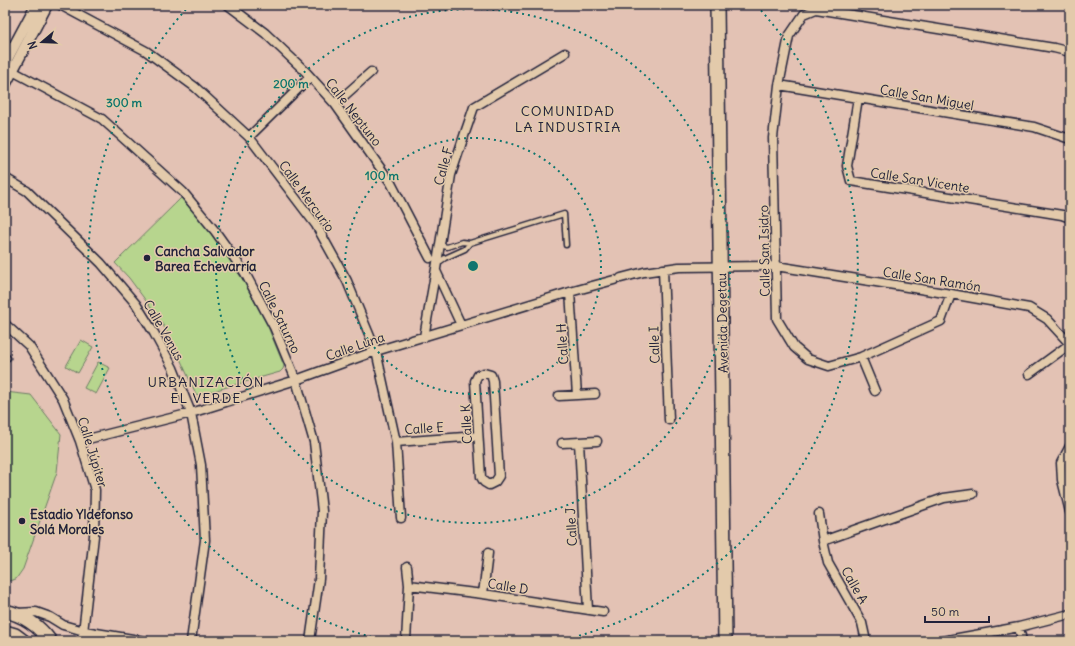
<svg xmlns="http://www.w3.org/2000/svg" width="1075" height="646" font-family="Delius,sans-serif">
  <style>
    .green { fill: #b7d58e; stroke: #6c7c64 }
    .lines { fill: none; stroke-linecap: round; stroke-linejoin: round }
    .service-casing { stroke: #22223b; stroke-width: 7 }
    .minor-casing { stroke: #22223b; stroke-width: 11 }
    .tertiary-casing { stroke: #22223b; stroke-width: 13 }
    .primary-casing { stroke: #22223b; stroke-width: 16 }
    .service { stroke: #e3caab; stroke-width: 4 }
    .minor { stroke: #e3caab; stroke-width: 8 }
    .tertiary { stroke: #e3caab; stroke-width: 10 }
    .primary { stroke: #e3caab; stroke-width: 13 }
    .ring { fill: none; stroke: #0f766e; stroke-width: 2; stroke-dasharray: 2 4 }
    .poi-dot { fill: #22223b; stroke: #e3caab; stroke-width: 1.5 }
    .labels { text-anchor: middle; stroke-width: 3; stroke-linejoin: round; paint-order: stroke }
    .street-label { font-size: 13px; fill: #22223b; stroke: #e3caab }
    .poi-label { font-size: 13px; font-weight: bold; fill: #22223b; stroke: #e3caab; text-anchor: start }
    .neighbourhood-label { font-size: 14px; letter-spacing: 1px; fill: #22223b; stroke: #e3caab }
    .centre { fill: #0f766e; stroke: #e3caab; stroke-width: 2 }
    .ring-label { font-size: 12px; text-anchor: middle; font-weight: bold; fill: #0f766e; stroke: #e3caab; stroke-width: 3; stroke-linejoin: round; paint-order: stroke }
  </style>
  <rect width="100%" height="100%" fill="#e3c2b4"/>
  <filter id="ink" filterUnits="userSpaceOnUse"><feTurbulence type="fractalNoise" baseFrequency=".025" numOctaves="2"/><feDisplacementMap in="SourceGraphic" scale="8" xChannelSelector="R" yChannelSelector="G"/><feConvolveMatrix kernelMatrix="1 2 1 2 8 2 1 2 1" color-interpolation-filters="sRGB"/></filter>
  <g filter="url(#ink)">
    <!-- green -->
    <path class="green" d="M181,198L204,224L225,253L243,280L268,327L284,366L283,369L280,372L199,395L196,394L173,343L163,325L149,305L129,278L115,263Z
      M81,340L93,347L78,373L66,366Z
      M98,362L110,368L96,394L84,388Z
      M5,392L31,395L61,434L57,472L23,569L16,579L5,582Z"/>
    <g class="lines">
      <defs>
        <path id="service" d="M470,243L564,214L566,245
          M438,263L445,258L465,249L470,243L462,242L447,247L440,245
          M5,354L8,358"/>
        <path id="minor" d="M60,5L146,51L195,87L249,137L316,225L347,281L376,351L396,442L401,518
          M228,5L265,33L305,71L335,104L391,183L430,258
          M5,67L102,119L183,192L215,231L245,273L274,327L296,380L314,442L322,511L319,579L310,641
          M779,85L1034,127L1070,139
          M858,98L847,166L851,181L1062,215L1070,218
          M335,104L371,72
          M249,137L310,77
          M5,178L27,191L101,263L136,304L154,333L173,368L191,413L201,465L205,540L191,641
          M663,269L669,420
          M436,271L461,325
          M621,278L644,272L679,267L776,266L951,294L1029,308L1047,319L1070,344
          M570,292L577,395
          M951,294L941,321L861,357L829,366L808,359L794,347L777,319L773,138L779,85L789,36L804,14L816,9L1054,48L1070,52
          M5,324L29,346L63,399L80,441L95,490L94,536L82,641
          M424,337L437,263L451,175L465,133L474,107L565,53
          M861,357L875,391
          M484,373L491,375L493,381L499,476L495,482L489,485L484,482L481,477L475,381L478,375Z
          M1029,374L1070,344
          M559,396L595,394
          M80,441L191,413L296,380L376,351L570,292L614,280
          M396,442L478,436
          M579,442L588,610
          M562,443L597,441
          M1070,446L1061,463L1062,480L1070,512
          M819,514L823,541L828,563L862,623L866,641
          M823,541L944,498L973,494
          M409,585L483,594L603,612
          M483,594L488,553
          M17,613L36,612L50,617L63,625L84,631L145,641
          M1019,627L1022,641
          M406,641L409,585L407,567
          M942,641L1019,627L1070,614"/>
        <path id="tertiary" d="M5,63L36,5
          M5,85L47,5"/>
        <path id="primary" d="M717,5L725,641
          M5,611C23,615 39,626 50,641
          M5,632L15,635L23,641"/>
      </defs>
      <!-- service casing -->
      <use href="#service" class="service-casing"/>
      <!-- minor casing -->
      <use href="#minor" class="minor-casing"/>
      <!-- tertiary casing -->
      <use href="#tertiary" class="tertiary-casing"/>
      <!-- primary casing -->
      <use href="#primary" class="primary-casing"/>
      <!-- service -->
      <use href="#service" class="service"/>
      <!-- minor -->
      <use href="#minor" class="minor"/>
      <!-- tertiary -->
      <use href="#tertiary" class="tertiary"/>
      <!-- primary -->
      <use href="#primary" class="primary"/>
    </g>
  </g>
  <!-- distance rings -->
  <g class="ring">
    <circle cx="473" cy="266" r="128"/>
    <circle cx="473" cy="266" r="257"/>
    <path d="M383 640A385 385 0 0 1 189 6M757 6A385 385 0 0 1 563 640"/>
  </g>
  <!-- markers -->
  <g class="poi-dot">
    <circle cx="147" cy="258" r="4"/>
    <circle cx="22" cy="521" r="4"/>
  </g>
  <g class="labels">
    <!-- street labels -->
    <g class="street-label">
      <text transform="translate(927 97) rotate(10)" y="5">Calle San Miguel</text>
      <text transform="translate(354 112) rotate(52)" y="5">Calle Neptuno</text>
      <text transform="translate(443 166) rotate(-75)" y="5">Calle F</text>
      <text transform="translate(920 180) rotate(9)" y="5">Calle San Vicente</text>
      <text transform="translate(307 196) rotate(54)" y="5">Calle Mercurio</text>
      <text transform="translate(764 251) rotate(-91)" y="5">Calle San Isidro</text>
      <text transform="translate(932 279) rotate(9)" y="5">Calle San Ramón</text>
      <text transform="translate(280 317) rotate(64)" y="5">Calle Saturno</text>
      <text transform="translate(722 323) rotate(-91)" y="5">Avenida Degetau</text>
      <text transform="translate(164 330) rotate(60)" y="5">Calle Venus</text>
      <text transform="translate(562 344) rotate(-94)" y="5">Calle H</text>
      <text transform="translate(654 345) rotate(-92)" y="5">Calle I</text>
      <text transform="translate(355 346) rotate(-19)" y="5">Calle Luna</text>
      <text transform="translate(466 424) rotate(-93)" y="5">Calle K</text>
      <text transform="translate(424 428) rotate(-4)" y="5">Calle E</text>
      <text transform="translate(93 452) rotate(73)" y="5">Calle Júpiter</text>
      <text transform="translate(571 527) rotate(-93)" y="5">Calle J</text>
      <text transform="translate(855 585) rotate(60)" y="5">Calle A</text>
      <text transform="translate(508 586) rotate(9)" y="5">Calle D</text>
    </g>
    <!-- poi labels -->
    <g class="poi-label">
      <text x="155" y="256">Cancha Salvador<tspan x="155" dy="15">Barea Echevarría</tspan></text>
      <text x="30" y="519">Estadio Yldefonso<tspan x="30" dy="15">Solá Morales</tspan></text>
    </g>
    <!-- neighbourhood labels -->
    <g class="neighbourhood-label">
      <text x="568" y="116">COMUNIDAD<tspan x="568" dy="16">LA INDUSTRIA</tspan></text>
      <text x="206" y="387">URBANIZACIÓN<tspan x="206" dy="16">EL VERDE</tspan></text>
    </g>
  </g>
  <circle cx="473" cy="266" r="6" class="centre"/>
  <g class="ring-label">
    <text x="291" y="88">200 m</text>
    <text x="124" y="107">300 m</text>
    <text x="382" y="180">100 m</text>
  </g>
  <!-- margin -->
  <rect width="1075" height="646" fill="none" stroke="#e3caab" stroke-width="20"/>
  <rect x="10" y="10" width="1055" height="626" fill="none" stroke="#22223b" stroke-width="1.5" filter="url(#ink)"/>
  <!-- north arrow -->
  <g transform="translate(42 42) rotate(251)" stroke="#e3caab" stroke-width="3" paint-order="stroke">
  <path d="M0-3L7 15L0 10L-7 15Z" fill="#22223b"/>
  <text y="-6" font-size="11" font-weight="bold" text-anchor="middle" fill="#22223b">N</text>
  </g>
  <!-- scale -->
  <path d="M925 616v6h64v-6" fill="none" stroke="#22223b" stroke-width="2"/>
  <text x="931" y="616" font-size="12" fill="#22223b" stroke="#e3caab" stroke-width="3" paint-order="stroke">50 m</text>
</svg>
